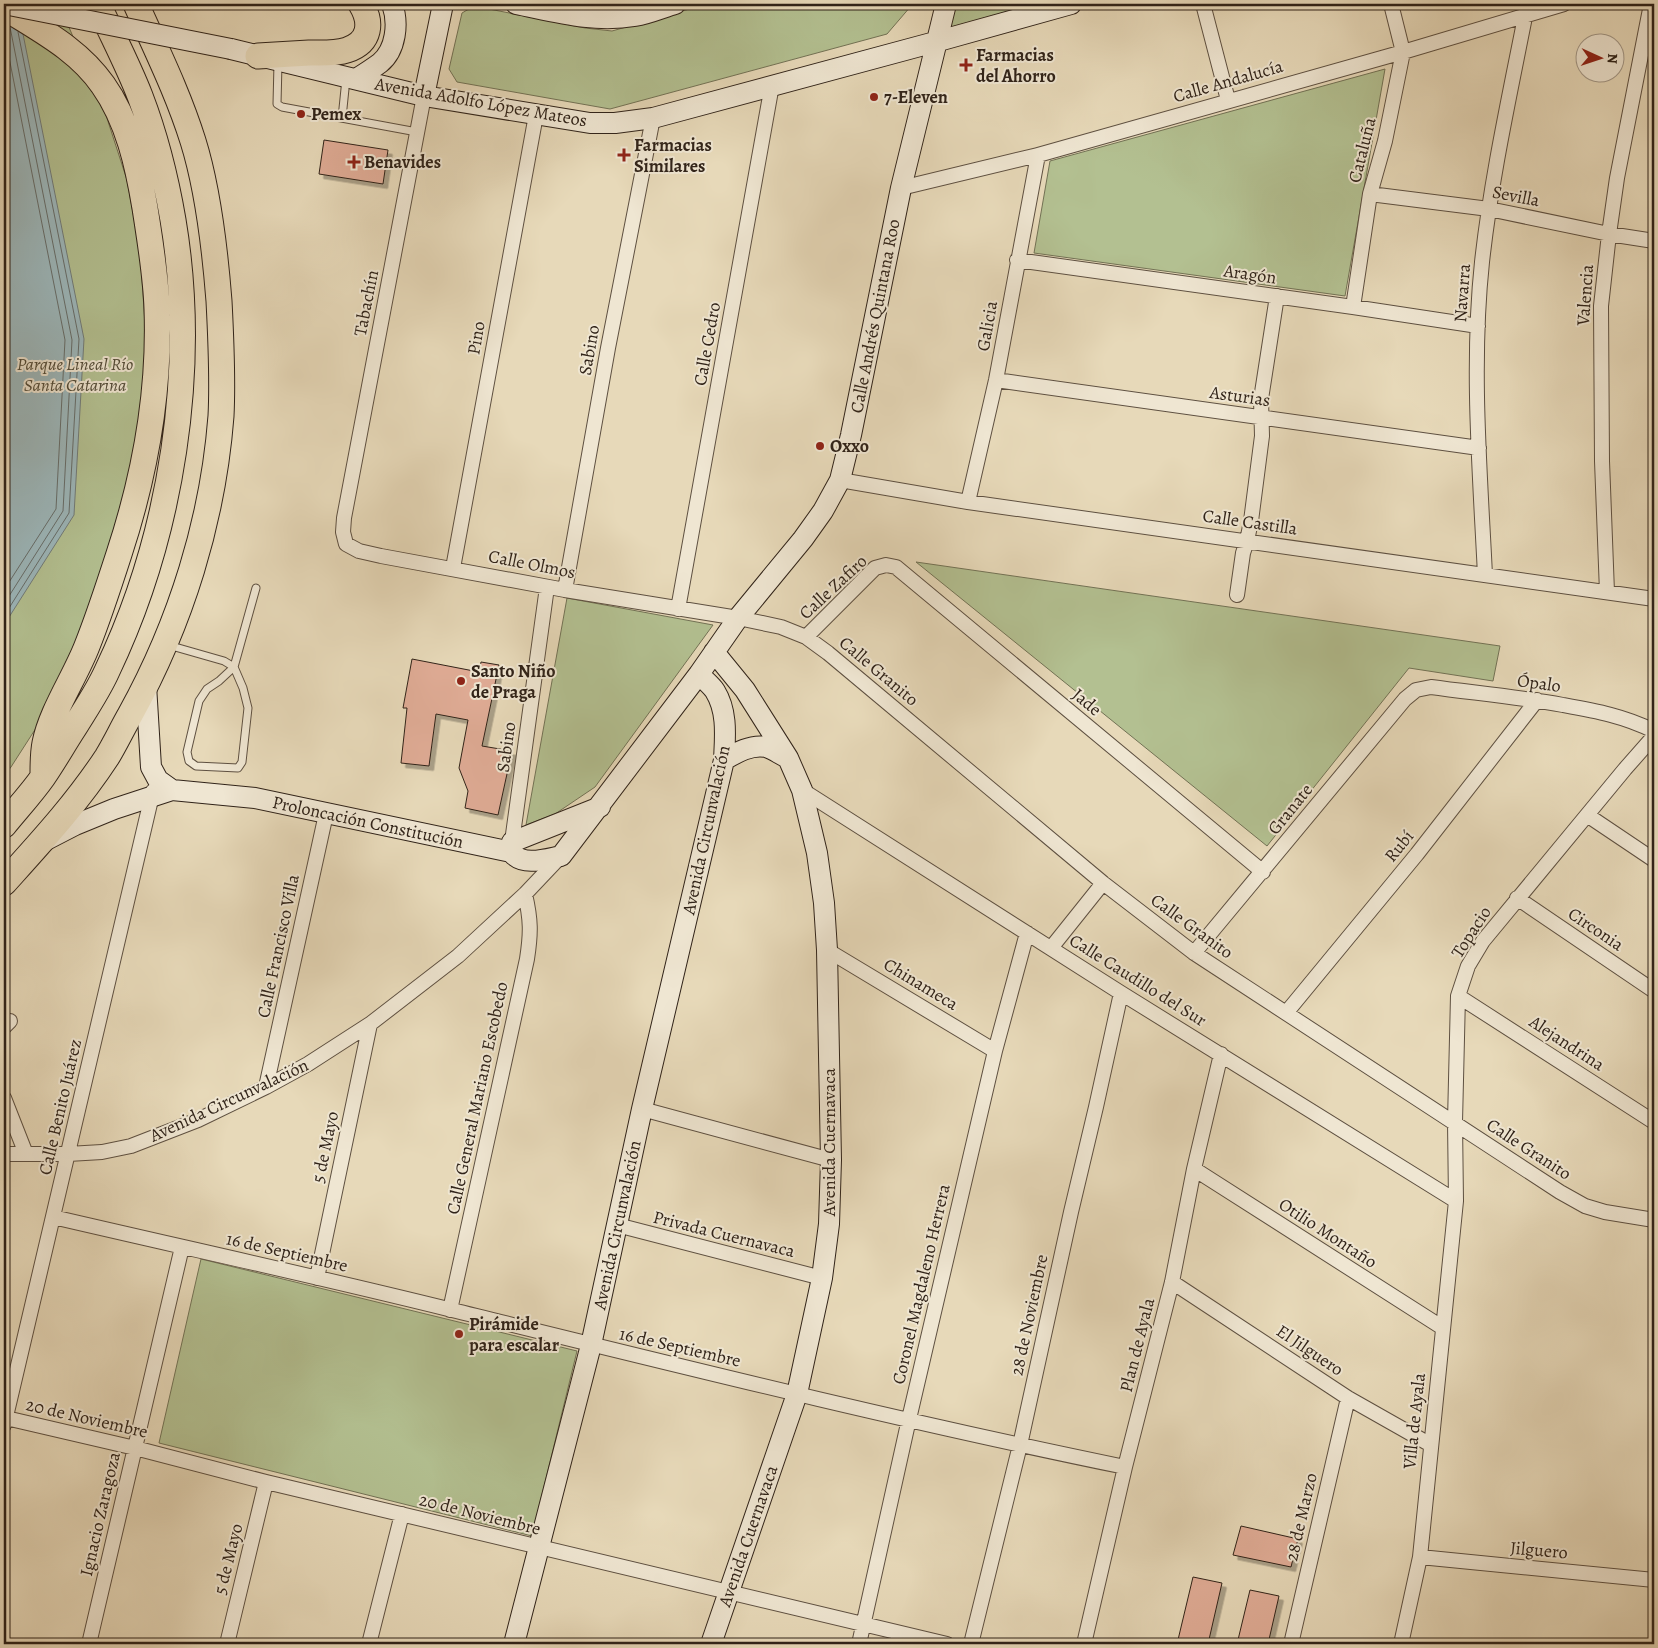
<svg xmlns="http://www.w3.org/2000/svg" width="1658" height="1648" font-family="Alegreya,serif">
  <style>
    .green { fill: #b3c091; stroke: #727255 }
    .water { fill: #9cb7bb; stroke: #717c7a }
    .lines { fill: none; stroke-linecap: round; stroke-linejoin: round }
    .shore { stroke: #666d6a; stroke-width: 1 }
    .building { fill: #e0ac96; stroke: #302319; filter: url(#shadow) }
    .lane-casing { stroke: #5e5041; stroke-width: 9 }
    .street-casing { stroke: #5e5041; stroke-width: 16 }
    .secondary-casing { stroke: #302319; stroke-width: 22 }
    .highway-casing { stroke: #302319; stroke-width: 27 }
    .lane { stroke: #efe6d2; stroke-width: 7 }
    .street { stroke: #efe6d2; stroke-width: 14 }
    .secondary { stroke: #efe6d2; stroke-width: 20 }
    .highway { stroke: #e7d9b9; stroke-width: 25 }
    .secondary-bridge-casing { stroke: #302319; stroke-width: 22; stroke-linecap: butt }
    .secondary-bridge { stroke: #efe6d2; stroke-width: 20 }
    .poi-dot { fill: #8f2418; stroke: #efe6d2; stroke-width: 2 }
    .labels { text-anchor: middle; stroke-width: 4; stroke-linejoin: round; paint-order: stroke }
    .poi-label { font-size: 18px; font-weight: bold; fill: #302319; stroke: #efe6d2; text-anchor: start }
    .street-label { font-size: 18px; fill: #302319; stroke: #efe6d2 }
    .park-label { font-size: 18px; font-style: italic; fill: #514a37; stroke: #efe6d2 }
  </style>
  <defs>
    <filter id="shadow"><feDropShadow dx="4.5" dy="4.5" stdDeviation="0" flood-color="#0004"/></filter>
  </defs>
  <rect width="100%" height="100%" fill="#e7d9b9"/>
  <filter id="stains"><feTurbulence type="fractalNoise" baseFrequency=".004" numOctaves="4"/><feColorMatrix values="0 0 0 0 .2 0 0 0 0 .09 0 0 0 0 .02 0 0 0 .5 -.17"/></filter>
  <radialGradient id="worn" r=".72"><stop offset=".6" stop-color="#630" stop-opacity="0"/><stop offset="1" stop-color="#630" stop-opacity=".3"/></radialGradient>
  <!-- green -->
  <path class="green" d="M4,4H59L104,109L127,180L140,251L146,338L145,411L123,537L38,725L11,767L4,776Z
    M707,4H911V6L887,34L610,109L457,82L449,69L462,13L474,6L585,28L612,31Z
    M956,4H1036L948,28Z
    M1385,69L1345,296L1034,253L1050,161Z
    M916,562L1500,646L1493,681L1409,668L1267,846Z
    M567,598L713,625L595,787L555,814L526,825Z
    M201,1259L577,1351L532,1536L159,1443Z"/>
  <!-- water -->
  <path class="water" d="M4,4H17L84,339L74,515L4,625Z"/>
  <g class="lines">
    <!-- shore -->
    <path class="shore" d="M4,32L65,340L56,509L4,590
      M4,604L63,511L72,340L10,27
      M4,616L69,513L79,339L18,32"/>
  </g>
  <!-- building -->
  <path class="building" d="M324,140L388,150L383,184L319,174Z
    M412,659L479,672L481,662L499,665L482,746L512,751L498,815L465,808L468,791L459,768L468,720L436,714L429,766L401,763L407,708H403Z
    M1241,1526L1298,1539L1291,1567L1233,1555Z
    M1193,1577L1222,1583L1208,1644H1177Z
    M1250,1590L1279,1596L1268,1644H1237Z"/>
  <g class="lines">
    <defs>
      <path id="lane" d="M278,63L277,104L282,107L417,132
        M342,118L346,79
        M168,645L224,661L234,667L256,588
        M234,667L243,688L248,708L242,762L238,768L196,766L189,761L187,752L199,701L207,689L219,681Z"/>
      <path id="street" d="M1203,4L1228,100
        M424,96L344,518L343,532L346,544L359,551L381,556L565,590L738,618L781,627L806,637L828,653L1103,883L1194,953L1560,1192L1585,1206L1605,1212L1654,1220
        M901,188L1038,155L1403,52L1564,4
        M1370,194L1489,209L1609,234L1654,241
        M1017,260L1353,307L1478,326
        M1353,307L1370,194L1385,141L1403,52L1391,4
        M996,380L1479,448
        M840,480L968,502L1654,599
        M968,502L996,380L1038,155
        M453,568L536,115
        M1485,575C1480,472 1471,366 1482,262C1491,180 1509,98 1525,17
        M565,590L608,348L653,118
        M1607,592L1602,461L1601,306L1609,234L1617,178L1651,4
        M1237,595L1243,553L1247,541L1251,521L1262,436L1261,399L1277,296
        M678,609L772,85
        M806,637L875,568L886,565L896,567L1263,872
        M802,790L1121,993L1456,1201
        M1587,815L1654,860
        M511,849L547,587
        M1517,898L1654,991
        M1051,948L1103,883
        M827,950L995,1051
        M1194,953L1405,699L1416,690L1431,687C1475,693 1519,697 1563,705C1596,711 1624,716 1654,731
        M1458,996L1654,1122
        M1286,1013L1417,854L1537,700
        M4,1027L10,1021
        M266,1087L326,814
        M4,1098L26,1154
        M642,1109L831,1160
        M4,1154H68L102,1152L131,1146L198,1120L266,1087L308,1064L370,1024L458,956L525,894L561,856
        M1194,1169L1443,1328
        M53,1217C186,1248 319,1277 452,1310C676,1365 900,1421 1125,1467
        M617,1225L822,1278
        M317,1278L370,1024
        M1172,1282L1348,1398L1431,1445
        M450,1310L527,959C531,933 531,920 525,894
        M6,1418L135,1448L266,1482L947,1644
        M4,1425L153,791
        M1420,1557L1654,1580
        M89,1644L182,1247
        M227,1644L266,1482
        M369,1644L402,1514
        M859,1644L909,1419L995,1051L1027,933
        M971,1644L1020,1445L1071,1212L1096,1107L1121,993
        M1084,1644L1125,1467L1172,1282L1194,1169L1221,1054
        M1291,1644L1348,1398
        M1401,1644L1420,1557L1456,1201L1455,1122L1458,996L1468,966L1483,941L1625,769L1654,736"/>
      <path id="secondary" d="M516,4C556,12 593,23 635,16C648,14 662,8 675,4
        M231,49L424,96L590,123H615L653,118L935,42L1071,4
        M356,79C364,74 372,69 380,63C396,50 399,23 392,4
        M424,96L443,4
        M146,685L151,767L158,780L172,790
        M724,760C736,753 751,744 766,747C773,749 781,755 788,758
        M44,841L75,825L114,809L172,790L255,798L511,852C523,867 546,859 561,856L699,674L738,618L803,539L823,511L840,480L851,435L901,188L946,4
        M512,842L600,807
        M514,1644L591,1345L642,1109L724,760C725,737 728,712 715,691C711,685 704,680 699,674
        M711,1644L797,1394L822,1278L829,1224L831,1160L827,950L824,903L817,853L802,790L788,758L745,690L714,652"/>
      <path id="highway" d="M4,7C40,30 78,49 103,85C128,120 138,166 145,208C150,241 156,275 157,309C160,392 145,475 119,554C109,585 99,616 87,646C75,677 51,712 45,743C43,753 43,763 43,773
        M258,56C275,55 292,54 309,53C321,53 335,54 347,50C371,42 372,22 361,4
        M4,825C17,809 31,794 43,777C54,761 63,745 74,728C85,710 98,691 107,671C172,535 198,369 173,220C166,179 155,135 140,96C128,65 112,35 98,4
        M4,883C40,843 77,803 107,757C115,744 122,729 130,715C181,623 213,520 221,416C223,377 221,339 219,301C215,250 208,189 193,141C178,93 156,49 136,4"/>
    </defs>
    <!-- lane casing -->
    <use href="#lane" class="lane-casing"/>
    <!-- street casing -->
    <use href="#street" class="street-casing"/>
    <!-- secondary casing -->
    <use href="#secondary" class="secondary-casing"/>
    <!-- highway casing -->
    <use href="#highway" class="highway-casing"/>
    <!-- lane -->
    <use href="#lane" class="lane"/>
    <!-- street -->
    <use href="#street" class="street"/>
    <!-- secondary -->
    <use href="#secondary" class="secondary"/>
    <!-- highway -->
    <use href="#highway" class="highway"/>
    <defs>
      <path id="secondary-bridge" d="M4,4L231,49"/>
    </defs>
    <!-- secondary-bridge casing -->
    <use href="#secondary-bridge" class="secondary-bridge-casing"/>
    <!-- secondary-bridge -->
    <use href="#secondary-bridge" class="secondary-bridge"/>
  </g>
  <!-- markers -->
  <g class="poi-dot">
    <path d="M963.5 57.5h5v5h5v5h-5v5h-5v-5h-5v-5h5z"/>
    <circle cx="874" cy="97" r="5"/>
    <circle cx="301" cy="114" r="5"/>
    <path d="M621.5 147.5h5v5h5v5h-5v5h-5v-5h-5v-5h5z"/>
    <path d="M351.5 154.5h5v5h5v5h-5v5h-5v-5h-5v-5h5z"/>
    <circle cx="820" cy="446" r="5"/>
    <circle cx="461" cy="681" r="5"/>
    <circle cx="459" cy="1334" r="5"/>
  </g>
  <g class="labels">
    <!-- poi labels -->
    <g class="poi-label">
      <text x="976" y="61">Farmacias<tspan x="976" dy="21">del Ahorro</tspan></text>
      <text x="884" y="103">7-Eleven</text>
      <text x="311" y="120">Pemex</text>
      <text x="634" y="151">Farmacias<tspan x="634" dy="21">Similares</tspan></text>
      <text x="364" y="168">Benavides</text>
      <text x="830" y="452">Oxxo</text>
      <text x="471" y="677">Santo Niño<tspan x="471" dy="21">de Praga</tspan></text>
      <text x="469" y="1330">Pirámide<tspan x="469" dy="21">para escalar</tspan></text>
    </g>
    <!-- street labels -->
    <g class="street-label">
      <text transform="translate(1228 81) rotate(-16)" y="6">Calle Andalucía</text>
      <text transform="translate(481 102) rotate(10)" y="6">Avenida Adolfo López Mateos</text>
      <text transform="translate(1362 150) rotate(-76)" y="6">Cataluña</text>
      <text transform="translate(1516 196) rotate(11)" y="6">Sevilla</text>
      <text transform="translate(1250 274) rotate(8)" y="6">Aragón</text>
      <text transform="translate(1462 293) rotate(-86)" y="6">Navarra</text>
      <text transform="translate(1585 295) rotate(-86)" y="6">Valencia</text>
      <text transform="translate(366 303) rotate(-79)" y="6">Tabachín</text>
      <text transform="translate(875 316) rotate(-79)" y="6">Calle Andrés Quintana Roo</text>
      <text transform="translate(987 326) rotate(-80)" y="6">Galicia</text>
      <text transform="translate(476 338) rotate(-80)" y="6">Pino</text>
      <text transform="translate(707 344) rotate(-80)" y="6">Calle Cedro</text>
      <text transform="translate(589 350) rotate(-80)" y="6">Sabino</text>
      <text transform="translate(1240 396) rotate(8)" y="6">Asturias</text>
      <text transform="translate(1250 522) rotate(8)" y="6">Calle Castilla</text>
      <text transform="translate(532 564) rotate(11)" y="6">Calle Olmos</text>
      <text transform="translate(833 587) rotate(-43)" y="6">Calle Zafiro</text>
      <text transform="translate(879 671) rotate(40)" y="6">Calle Granito</text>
      <text transform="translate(1539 683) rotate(8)" y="6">Ópalo</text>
      <text transform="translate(1087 702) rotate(40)" y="6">Jade</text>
      <text transform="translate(506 747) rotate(-82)" y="6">Sabino</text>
      <text transform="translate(1290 809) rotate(-51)" y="6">Granate</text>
      <text transform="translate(368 822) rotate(12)" y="6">Proloncación Constitución</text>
      <text transform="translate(706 830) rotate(-78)" y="6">Avenida Circunvalación</text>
      <text transform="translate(1399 846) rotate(-51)" y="6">Rubí</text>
      <text transform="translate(1192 926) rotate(36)" y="6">Calle Granito</text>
      <text transform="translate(1596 929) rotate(34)" y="6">Circonia</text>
      <text transform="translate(1471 932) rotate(-57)" y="6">Topacio</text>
      <text transform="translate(278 946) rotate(-78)" y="6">Calle Francisco Villa</text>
      <text transform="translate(1138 980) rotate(32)" y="6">Calle Caudillo del Sur</text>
      <text transform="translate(921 984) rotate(31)" y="6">Chinameca</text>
      <text transform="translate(1567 1043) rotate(33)" y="6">Alejandrina</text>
      <text transform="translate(477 1098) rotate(-78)" y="6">Calle General Mariano Escobedo</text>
      <text transform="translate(229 1100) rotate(-25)" y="6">Avenida Circunvalación</text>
      <text transform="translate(60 1107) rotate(-77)" y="6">Calle Benito Juárez</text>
      <text transform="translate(829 1142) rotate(-90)" y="6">Avenida Cuernavaca</text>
      <text transform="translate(325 1147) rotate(-78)" y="6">5 de Mayo</text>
      <text transform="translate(1529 1149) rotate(33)" y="6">Calle Granito</text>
      <text transform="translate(617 1225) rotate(-78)" y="6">Avenida Circunvalación</text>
      <text transform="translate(1328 1233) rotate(33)" y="6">Otilio Montaño</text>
      <text transform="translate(724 1234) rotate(14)" y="6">Privada Cuernavaca</text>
      <text transform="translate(287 1252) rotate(13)" y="6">16 de Septiembre</text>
      <text transform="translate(921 1284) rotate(-77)" y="6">Coronel Magdaleno Herrera</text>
      <text transform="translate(1029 1315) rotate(-78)" y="6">28 de Noviembre</text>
      <text transform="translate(1137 1345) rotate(-76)" y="6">Plan de Ayala</text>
      <text transform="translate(680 1347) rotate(13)" y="6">16 de Septiembre</text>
      <text transform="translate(1310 1350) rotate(34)" y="6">El Jilguero</text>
      <text transform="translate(87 1418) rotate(13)" y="6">20 de Noviembre</text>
      <text transform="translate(1414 1421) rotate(-84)" y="6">Villa de Ayala</text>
      <text transform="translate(100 1514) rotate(-77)" y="6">Ignacio Zaragoza</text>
      <text transform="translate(480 1514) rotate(14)" y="6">20 de Noviembre</text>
      <text transform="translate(1301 1517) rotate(-77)" y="6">28 de Marzo</text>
      <text transform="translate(748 1536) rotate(-71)" y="6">Avenida Cuernavaca</text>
      <text transform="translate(1539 1550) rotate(5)" y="6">Jilguero</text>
      <text transform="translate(228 1559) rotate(-76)" y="6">5 de Mayo</text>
    </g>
    <!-- park labels -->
    <g class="park-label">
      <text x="75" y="370">Parque Lineal Río<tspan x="75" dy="21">Santa Catarina</tspan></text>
    </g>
  </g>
  <!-- margin -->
  <rect width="1658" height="1648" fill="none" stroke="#e7d9b9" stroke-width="20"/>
  <rect x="5" y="5" width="1648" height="1638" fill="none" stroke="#302319" stroke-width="2.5"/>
  <rect x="10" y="10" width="1638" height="1628" fill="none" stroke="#302319"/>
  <!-- north arrow -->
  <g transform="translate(1600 58) rotate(93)"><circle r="24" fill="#efe6d2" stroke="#a39888"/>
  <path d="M0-4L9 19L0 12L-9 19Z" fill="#8f2418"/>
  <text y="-8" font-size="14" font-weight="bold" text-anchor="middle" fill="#302319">N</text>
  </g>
  <rect width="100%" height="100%" filter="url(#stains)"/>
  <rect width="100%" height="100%" fill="url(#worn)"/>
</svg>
